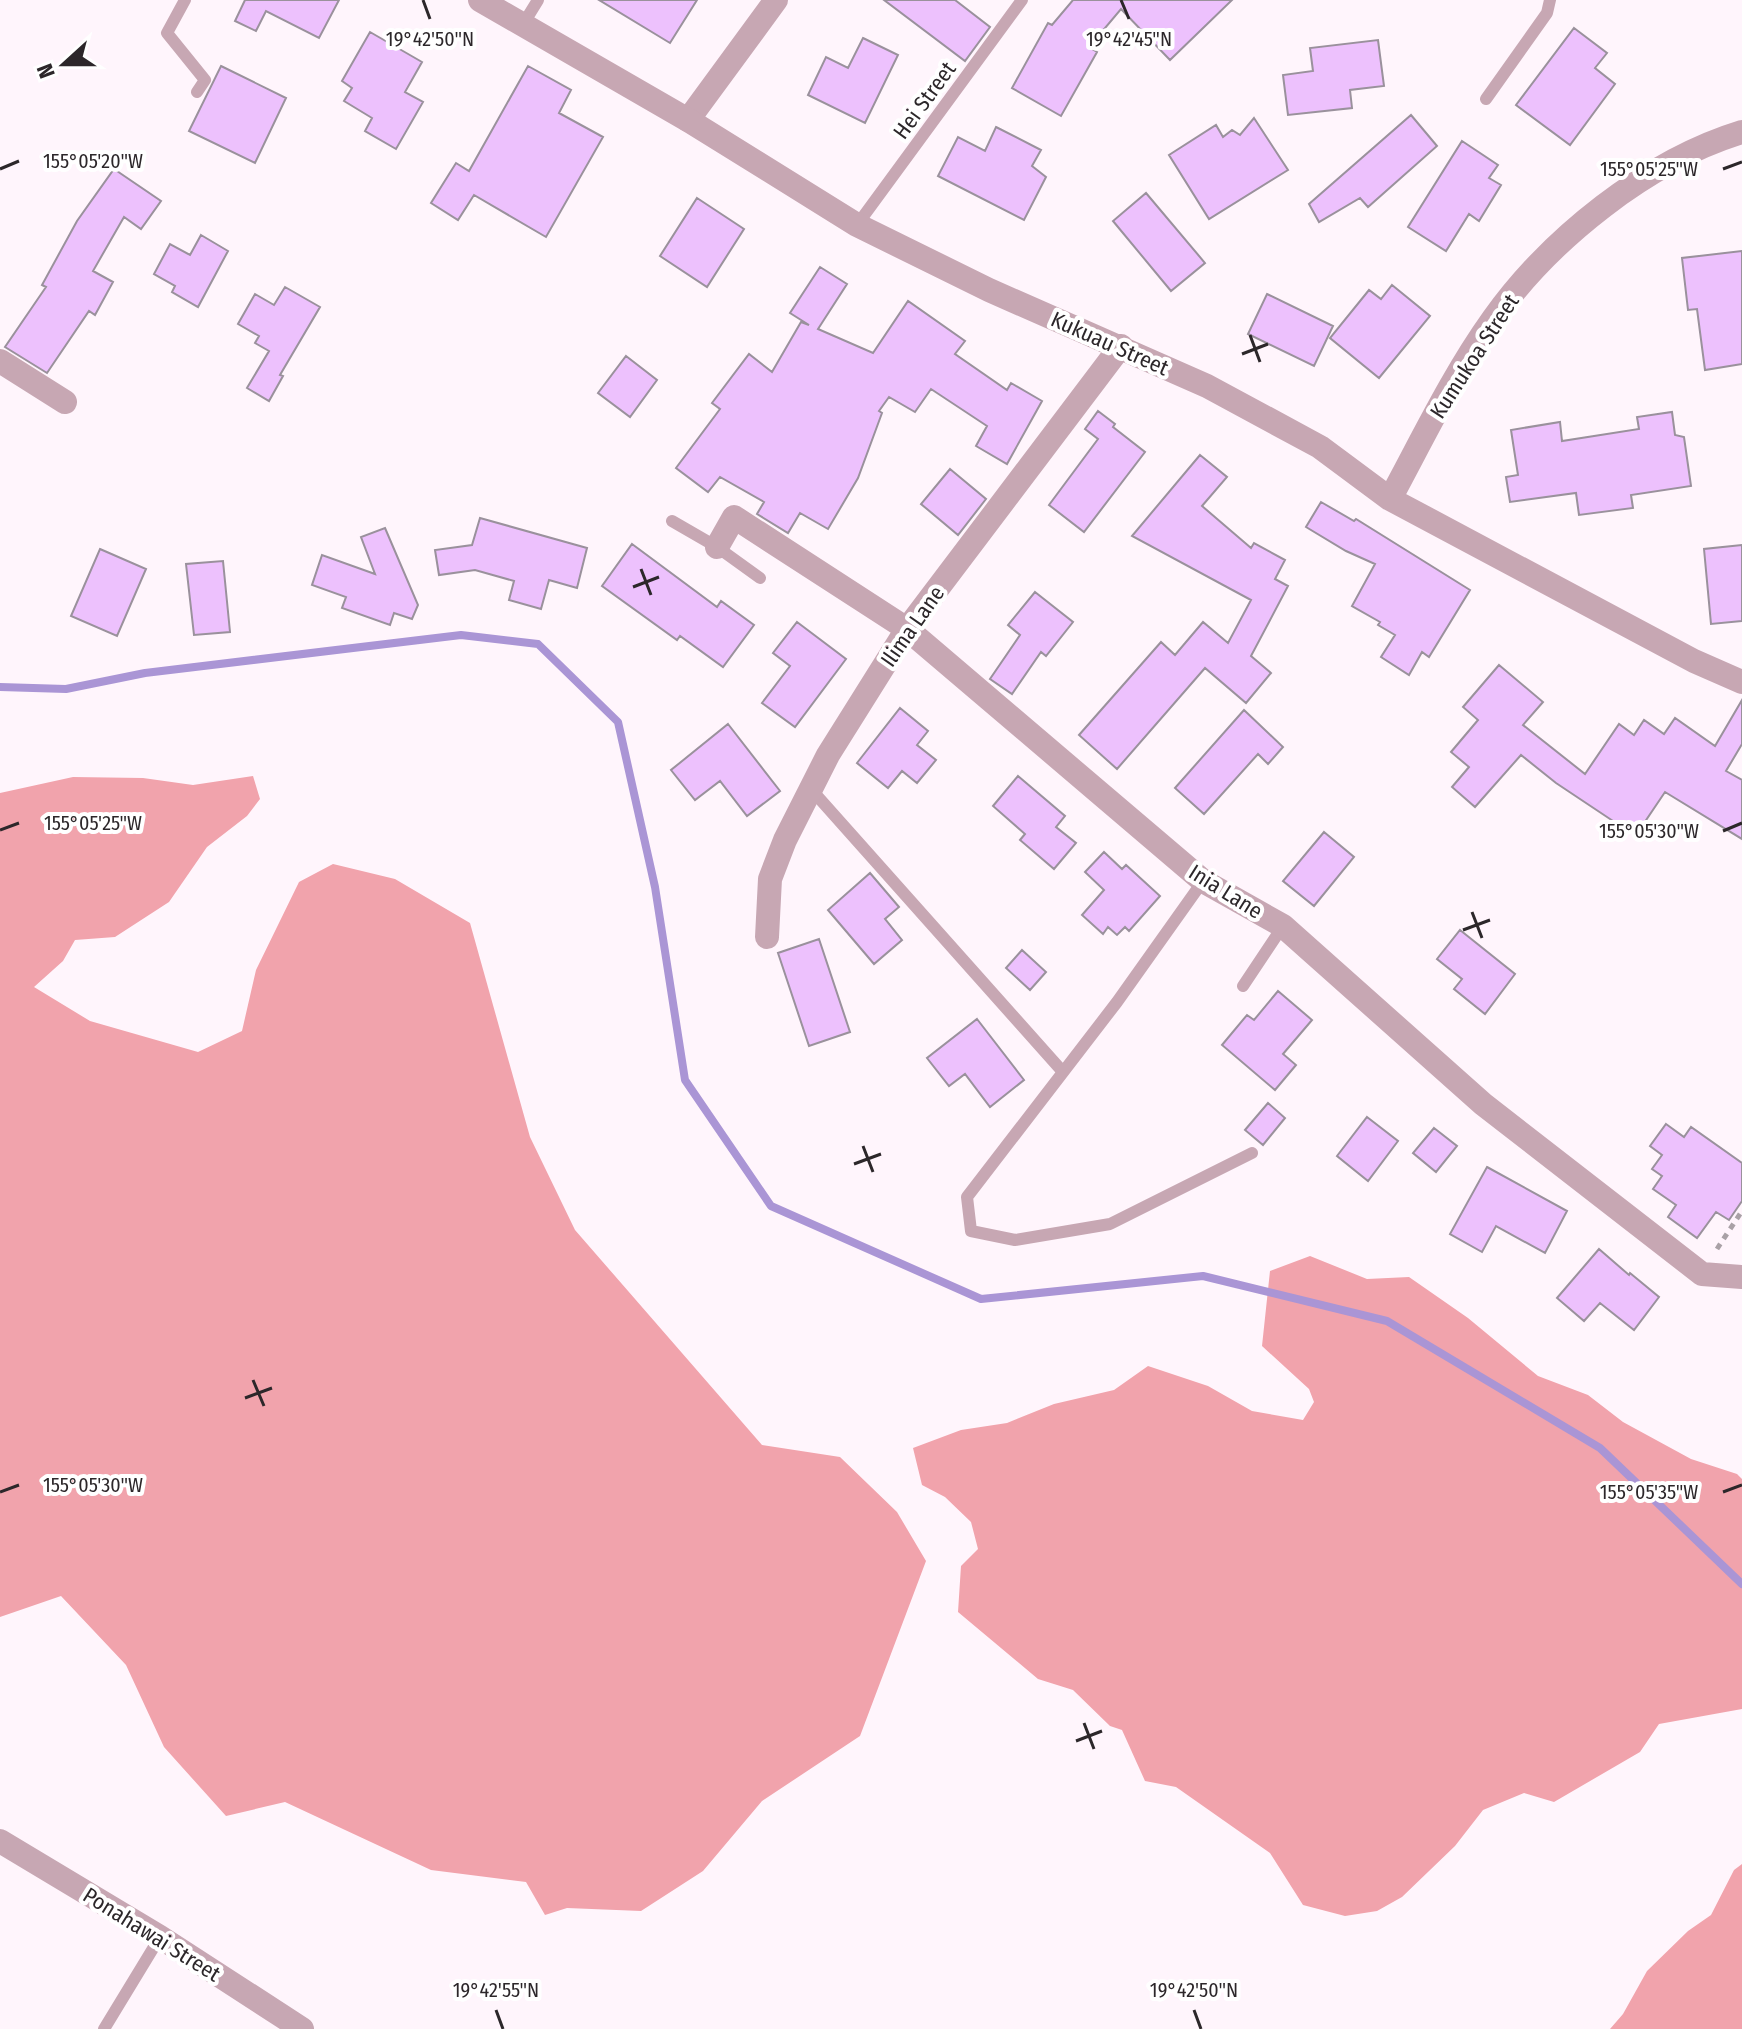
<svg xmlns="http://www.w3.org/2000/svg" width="1742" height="2029" font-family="'Fira Sans Condensed',sans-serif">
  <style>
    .forest { fill: #f1a3ac }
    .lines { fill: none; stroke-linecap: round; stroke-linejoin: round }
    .stream { stroke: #aa95d5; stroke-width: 8 }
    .building { fill: #edc1fd; stroke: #9a919c; stroke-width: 2 }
    .path { stroke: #a9a1a6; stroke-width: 5; stroke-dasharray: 6 6; stroke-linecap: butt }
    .service { stroke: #c7a7b3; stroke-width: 12 }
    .minor { stroke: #c7a7b3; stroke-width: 24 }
    .tertiary { stroke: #c7a7b3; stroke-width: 24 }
    .ticks { fill: none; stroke: #2c272a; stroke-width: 3 }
    .labels { text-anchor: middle; stroke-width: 8; stroke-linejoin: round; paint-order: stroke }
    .street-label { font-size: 22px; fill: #2c272a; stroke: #fff }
    .ticks-label { font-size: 20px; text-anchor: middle; fill: #2c272a; stroke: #fff; stroke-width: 8; stroke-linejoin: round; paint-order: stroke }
  </style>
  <rect width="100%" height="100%" fill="#fff5fc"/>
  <!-- forest -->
  <path class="forest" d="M253,776L260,799L247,816L207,847L169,902L115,937L75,940L63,961L34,987L90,1021L198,1052L242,1031L256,970L299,882L333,864L395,879L470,923L530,1137L575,1230L762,1445L840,1457L897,1512L926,1561L860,1736L762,1801L703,1871L641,1911L567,1908L545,1915L526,1882L431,1870L285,1802L226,1816L164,1747L126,1665L61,1596L0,1617V793L73,777L143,778L193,785Z
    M1310,1256L1367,1279L1409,1277L1468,1318L1538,1376L1588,1395L1623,1422L1691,1459L1737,1474L1742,1479V1709L1659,1724L1640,1752L1554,1802L1524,1793L1483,1810L1455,1846L1402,1897L1377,1911L1345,1916L1303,1905L1270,1853L1176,1787L1145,1781L1122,1730L1110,1726L1073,1690L1038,1679L958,1612L961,1566L978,1549L971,1522L945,1497L922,1485L913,1448L961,1430L1007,1423L1054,1404L1114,1390L1148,1366L1208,1386L1252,1411L1303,1420L1314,1402L1309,1389L1262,1346L1270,1271Z
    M1742,1864V2029H1610L1623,2014L1647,1971L1688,1931L1711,1915L1734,1870Z"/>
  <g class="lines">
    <!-- stream -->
    <path class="stream" d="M0,687L66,689L145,673L461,635L538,644L618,722L655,887L685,1080L771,1206L981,1299L1203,1276L1387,1321L1600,1448L1742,1584"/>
  </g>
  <!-- building -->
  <path class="building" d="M245,0H339L319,38L266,11L256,31L235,21Z
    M599,0H697L670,43Z
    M884,0H955L990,27L965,61Z
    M1073,0H1232L1170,60L1121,9L1089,47L1097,52L1061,116L1012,88L1048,23L1052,25Z
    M1574,28L1607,53L1595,68L1615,84L1570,145L1516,105Z
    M370,32L422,62L405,92L423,102L396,149L365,131L372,118L344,101L352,88L342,81Z
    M863,38L898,55L865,123L808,95L826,57L848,68Z
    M1378,40L1384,86L1350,90L1352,108L1288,115L1283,75L1313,71L1310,48Z
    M221,66L286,98L255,163L189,131Z
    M528,66L571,90L559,113L603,137L546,237L474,195L458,220L431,203L456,163L469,171Z
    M1411,115L1437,146L1368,207L1360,198L1319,222L1309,204Z
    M1254,118L1288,170L1209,219L1169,155L1216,125L1223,137L1232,130L1240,135Z
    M996,127L1041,150L1032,166L1046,177L1024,220L938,176L958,137L985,151Z
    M1462,141L1498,165L1489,178L1501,185L1479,221L1469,214L1446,251L1408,227Z
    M114,169L161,201L141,229L124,217L93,271L113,282L95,315L89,311L47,373L5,347L46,287L42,285L77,221Z
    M1146,193L1205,263L1171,291L1113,221Z
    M697,198L744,229L707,287L660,256Z
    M201,235L228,251L198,307L172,292L175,286L154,274L170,244L190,255Z
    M1742,251V364L1705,370L1697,309L1688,310L1682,258Z
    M820,267L847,284L818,329L873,353L908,301L965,341L955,354L1007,390L1011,383L1042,401L1007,464L976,446L987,426L931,389L915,412L889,397L879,411L882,413L858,478L828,529L800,513L788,533L757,514L764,502L720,477L708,492L676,468L720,409L712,403L749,354L772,372L801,322L809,325L790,313Z
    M1392,285L1430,316L1379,378L1330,338L1369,290L1381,299Z
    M285,287L320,307L280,375L283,376L269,401L247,388L269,351L255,343L259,336L238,324L255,294L274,305Z
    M1267,294L1333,326L1314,366L1248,334Z
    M626,356L657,380L630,417L598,393Z
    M1098,411L1115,424L1113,427L1145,452L1084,532L1049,505L1098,439L1085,429Z
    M1672,412L1675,435L1684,437L1691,486L1631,495L1633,508L1579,515L1576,493L1510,502L1506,477L1518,475L1511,430L1560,422L1562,441L1639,429L1637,417Z
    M1200,455L1227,477L1202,506L1251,548L1254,543L1285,560L1275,579L1288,586L1251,656L1271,673L1246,703L1205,668L1117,769L1079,735L1161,642L1175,655L1203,622L1228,643L1251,600L1132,536Z
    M950,469L986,499L958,535L921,504Z
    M1321,502L1354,521L1356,519L1470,590L1429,657L1422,652L1409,675L1381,657L1395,635L1378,625L1380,622L1352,606L1375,564L1346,551L1306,527Z
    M480,518L587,548L577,588L549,580L541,609L509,600L514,581L475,570L439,575L435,550L472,545Z
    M385,528L418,605L412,619L394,613L390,625L342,608L346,597L312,585L322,555L375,574L361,537Z
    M632,544L717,607L721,601L754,625L723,667L680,636L677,640L602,586Z
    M1742,545V621L1711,624L1704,549Z
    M100,549L146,569L117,636L71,616Z
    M223,561L230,632L194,635L186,564Z
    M1035,592L1073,622L1046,656L1041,652L1012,694L990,679L1020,635L1008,625Z
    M797,622L846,659L795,727L762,703L790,666L773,653Z
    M1499,665L1543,702L1523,725L1585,774L1619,724L1634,735L1644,720L1664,734L1675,718L1715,746L1742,700V744L1726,771L1742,780V839L1665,792L1638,832L1625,823L1622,827L1556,783L1521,755L1475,807L1452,787L1469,767L1451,752L1478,720L1463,707Z
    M900,708L928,731L917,745L936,760L917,783L902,771L888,788L857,763Z
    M1244,710L1283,747L1268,764L1258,754L1204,814L1175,788Z
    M728,724L780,791L747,816L720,781L695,800L671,770Z
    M1018,776L1065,816L1056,827L1076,843L1054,869L1020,840L1025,834L993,806Z
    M1324,832L1354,857L1314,906L1283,881Z
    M1104,852L1122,869L1126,865L1160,896L1129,931L1125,927L1117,935L1108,927L1103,934L1082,915L1104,890L1085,872Z
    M870,873L899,907L885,919L902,940L874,964L828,910Z
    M1460,930L1515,974L1485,1014L1454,989L1462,979L1437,959Z
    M819,939L850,1032L809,1046L778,953Z
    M1022,950L1046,972L1030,990L1006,968Z
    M1278,991L1312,1020L1283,1054L1296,1065L1275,1090L1222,1045L1247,1015L1254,1020Z
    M977,1019L1024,1080L990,1107L965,1074L949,1086L927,1058Z
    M1268,1103L1285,1118L1263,1145L1245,1130Z
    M1367,1117L1398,1141L1368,1181L1337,1156Z
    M1666,1124L1684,1137L1691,1127L1742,1163V1201L1729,1220L1716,1212L1697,1238L1668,1217L1676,1205L1653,1189L1662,1176L1652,1169L1662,1155L1650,1146Z
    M1434,1128L1457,1146L1436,1172L1413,1153Z
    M1487,1167L1567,1211L1545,1253L1496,1226L1482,1252L1450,1234Z
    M1599,1249L1629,1275L1630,1273L1659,1297L1634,1330L1600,1303L1584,1321L1557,1298Z"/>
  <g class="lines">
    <!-- path -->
    <path class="path" d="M1717,1249L1742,1211"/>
    <!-- service -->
    <path class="service" d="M185,0L167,33L205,80L197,92
      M522,26L538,0
      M1486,99L1547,13L1550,0
      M857,225L1022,0
      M672,521L717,547L760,578
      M810,788L1063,1072
      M1203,881L1117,1002L967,1197L971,1231L1015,1240L1110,1224L1252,1153
      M1243,986L1283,926
      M104,2029L160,1937"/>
    <!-- minor -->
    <path class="minor" d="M688,120L776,0
      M0,361L65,402
      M717,547L734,517L907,629L1203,881L1283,926L1483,1104L1702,1274L1742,1277
      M767,937L770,879L785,840L828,755L907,629L1121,346"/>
    <!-- tertiary -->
    <path class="tertiary" d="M480,0L688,120L857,225L989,290L1207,386L1320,447L1390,499L1694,661L1742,682
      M1390,499C1423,438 1453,375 1493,319C1550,239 1647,161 1742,132
      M0,1841L160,1937L302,2029"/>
  </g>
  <!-- ticks -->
  <path class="ticks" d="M423,0L430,19M1121,0L1129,19M0,169L19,161M1723,169L1742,162M1250,335L1260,362M1242,354L1268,344M641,569L651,595M633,587L659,577M0,830L19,823M1723,831L1742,823M1472,912L1482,938M1463,930L1490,920M863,1146L873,1172M854,1164L881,1154M253,1380L264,1406M245,1398L272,1388M0,1492L19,1485M1723,1492L1742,1485M1084,1723L1094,1749M1076,1741L1102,1731M496,2010L503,2029M1194,2010L1201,2029"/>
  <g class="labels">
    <!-- street labels -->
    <g class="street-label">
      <text transform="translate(924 100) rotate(-54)" y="8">Hei Street</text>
      <text transform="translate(1110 343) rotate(24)" y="8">Kukuau Street</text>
      <text transform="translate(1474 356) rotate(-57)" y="8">Kumukoa Street</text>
      <text transform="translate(912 626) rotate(-55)" y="8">Ilima Lane</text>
      <text transform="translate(1226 891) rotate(32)" y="8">Inia Lane</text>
      <text transform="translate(152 1934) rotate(32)" y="8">Ponahawai Street</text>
    </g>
  </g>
  <g class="ticks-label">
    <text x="430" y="46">19°42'50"N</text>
    <text x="1129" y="46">19°42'45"N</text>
    <text x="93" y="168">155°05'20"W</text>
    <text x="1649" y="176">155°05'25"W</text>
    <text x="93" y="830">155°05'25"W</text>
    <text x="1649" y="838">155°05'30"W</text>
    <text x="93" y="1492">155°05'30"W</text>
    <text x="1649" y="1499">155°05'35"W</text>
    <text x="496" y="1997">19°42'55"N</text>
    <text x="1194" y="1997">19°42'50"N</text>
  </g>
  <!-- north arrow -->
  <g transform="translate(64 64) rotate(249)" stroke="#ffffff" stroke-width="6" paint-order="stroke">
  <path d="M0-6L14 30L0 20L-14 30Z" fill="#2c272a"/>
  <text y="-12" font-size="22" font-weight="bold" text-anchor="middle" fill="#2c272a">N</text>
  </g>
</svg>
